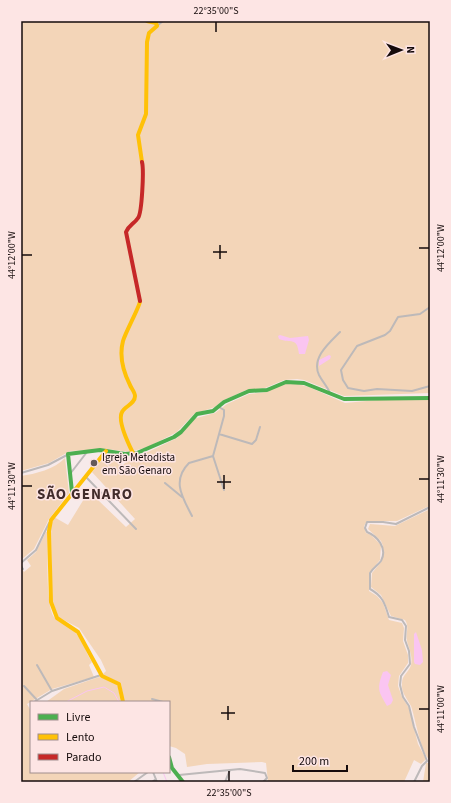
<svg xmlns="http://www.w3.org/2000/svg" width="451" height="803" font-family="'Source Sans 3',sans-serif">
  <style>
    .green { fill: #f3d5b8 }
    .water { fill: #fac5f1 }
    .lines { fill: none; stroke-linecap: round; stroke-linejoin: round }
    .stream { stroke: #fac5f1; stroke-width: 1 }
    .street { stroke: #bdb9b9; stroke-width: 2 }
    .fast { stroke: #4caf50; stroke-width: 4 }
    .slow { stroke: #ffc107; stroke-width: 4 }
    .jam { stroke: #c62828; stroke-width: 4 }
    .ticks { fill: none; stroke: #150b0b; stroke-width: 1.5 }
    .poi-dot { fill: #645959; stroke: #fde5e4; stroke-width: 1.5 }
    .labels { text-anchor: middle; stroke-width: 3; stroke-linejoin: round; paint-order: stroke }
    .poi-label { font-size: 11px; fill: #150b0b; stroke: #fde5e4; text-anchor: start }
    .district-label { font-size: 15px; font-weight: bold; letter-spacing: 1px; fill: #422c2b; stroke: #fde5e4 }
    .neatline { fill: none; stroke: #150b0b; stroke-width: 1.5 }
    .ticks-label { font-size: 10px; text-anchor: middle; fill: #150b0b }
  </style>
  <rect width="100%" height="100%" fill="#f7eaea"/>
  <!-- green -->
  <path class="green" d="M21,21H430V393L344,396L304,380L297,379L284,380L265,388L246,390L222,401L215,407L194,414L177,432L148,447L130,452L107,449L70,451L49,463L21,471Z
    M294,383L309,387L345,403L377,400H430V760C421,754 415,717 411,706C407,698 401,693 402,683C402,675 409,672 411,665C413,656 409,649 407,641C405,633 410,628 405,620L391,616L381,595L371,587L372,573L382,561L383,546L381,541L368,529L370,524L395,526L428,510L427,507L397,521H367L364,526L366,533L371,535L381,545L380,560L369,573V591L377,596L383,603L389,620L402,623L404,628L403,641L408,655V663L399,676L398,686L402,697L409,708L418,744L426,759L421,764L414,760L404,782H268L266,763L262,762L207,764L187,767L185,754L176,748L169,746V702H124L121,683L102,675L106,671L101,660L79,628L58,617L52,599L51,525L54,517L68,525L87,494L98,500L126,527L135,519L92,472L102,460L115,473L125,463L177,438L193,419L215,413L227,404L249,394L266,392L282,384Z
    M110,453L122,465L115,472L103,460Z
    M65,458L69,493L49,519L34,549L21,560V476C35,474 55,469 65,458Z
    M46,532H48C48,550 45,604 54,617C59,624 69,624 74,631C82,639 86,653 92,662L89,665L94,677L52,689L27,704L31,711V772H140L128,782H21V567L24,572L31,566L27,560L36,552Z
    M99,677C122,684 116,681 121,702H46L64,689Z
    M426,763H430V782H423Z"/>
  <!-- water -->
  <path class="water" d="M280,335L290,338L308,336L309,340L305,354H299C297,336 291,344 279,339L278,336Z
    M329,355L331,356L330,359L319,366V360Z
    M416,632L422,650L423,662L420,665L415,664L414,662V634Z
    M387,671L391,675L388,685L393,700L391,704L387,706C379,692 376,690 383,672Z"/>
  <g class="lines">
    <!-- stream -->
    <path class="stream" d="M66,702L87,691L104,687L114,693L119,702
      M163,772L167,782"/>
    <!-- street -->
    <path class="street" d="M157,26L163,21
      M430,307L420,314L398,317L390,331L385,335L357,346L341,370L343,380L348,388L364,391L377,389L412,391L430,386
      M330,393C327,386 322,381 319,375C311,358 329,343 340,332
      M219,407L224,410V416L213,456L224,490
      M219,434L252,444L256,440L260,427
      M21,473L48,465L67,455
      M70,474L87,452
      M86,477L136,529
      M165,483L182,497
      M192,516C183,498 171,481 189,463L213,456
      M21,563L36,550L49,523
      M21,566L23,569
      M37,665L52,691
      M24,686L37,700
      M152,699L163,702
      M34,702L52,691L101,675
      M427,761L414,727L409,706L403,697L400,685L401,676L410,664L409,651L405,640L406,626L402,620L389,617C385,604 383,596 370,589V573C373,568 378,565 381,561C388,548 377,536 367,532L365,528L367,522H383L396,524L428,508
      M153,772L157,782
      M179,775L240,769L265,773L267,778L263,782
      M134,782L148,772
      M152,782L156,779
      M225,782L230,770
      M414,782L422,766L427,761"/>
    <!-- fast -->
    <path class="fast" d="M72,492L68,454L100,450L125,454L137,453L174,437L181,432L197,414L213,411L224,402L249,391L267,390L286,382L304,383L344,399L430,398
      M169,757L172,768L183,782"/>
    <!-- slow -->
    <path class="slow" d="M142,162L138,135L146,114L147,42L149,33L157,26L156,23L147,21
      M106,451L51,520L49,531L51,602L57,618L78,632L102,676L119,684L123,702
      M133,453C129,445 117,421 122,412C125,406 135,404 135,396C135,392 131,388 130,385C123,371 119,356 123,341C126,331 140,306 140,301"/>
    <!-- jam -->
    <path class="jam" d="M140,301L126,232C129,225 134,224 138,218C142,213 144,170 142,162"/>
  </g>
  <!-- ticks -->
  <path class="ticks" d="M216,22V32M220,245V259M419,248H429M213,252H227M22,255H32M224,475V489M419,479H429M217,482H231M22,486H32M228,706V720M419,709H429M221,713H235M229,771V781"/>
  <!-- markers -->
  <circle class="poi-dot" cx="94" cy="463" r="4"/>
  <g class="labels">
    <!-- poi labels -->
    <g class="poi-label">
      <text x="102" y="461">Igreja Metodista<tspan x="102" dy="13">em São Genaro</tspan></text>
    </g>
    <!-- district labels -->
    <g class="district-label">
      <text x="85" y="499">SÃO GENARO</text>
    </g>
  </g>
  <!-- border -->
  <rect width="451" height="803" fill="none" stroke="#fde5e4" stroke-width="44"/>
  <!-- legend -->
  <rect x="30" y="701" width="140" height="72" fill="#fde5e4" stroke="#a08e8d"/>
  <rect x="38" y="714" width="20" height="6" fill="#4caf50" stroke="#a08e8d"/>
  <text x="66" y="721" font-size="12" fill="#150b0b">Livre</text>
  <rect x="38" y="734" width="20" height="6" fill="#ffc107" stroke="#a08e8d"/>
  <text x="66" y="741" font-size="12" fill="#150b0b">Lento</text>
  <rect x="38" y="754" width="20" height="6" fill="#c62828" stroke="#a08e8d"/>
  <text x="66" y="761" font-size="12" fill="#150b0b">Parado</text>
  <!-- north arrow -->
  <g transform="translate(401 50) rotate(89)" stroke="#fde5e4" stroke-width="3" paint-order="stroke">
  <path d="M0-3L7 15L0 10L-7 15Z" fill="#150b0b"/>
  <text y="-6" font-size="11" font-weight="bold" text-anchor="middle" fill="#150b0b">N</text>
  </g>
  <!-- scale -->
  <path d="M293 765v6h54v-6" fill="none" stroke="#150b0b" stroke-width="2"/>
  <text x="299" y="765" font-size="12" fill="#150b0b" stroke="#fde5e4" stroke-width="3" paint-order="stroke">200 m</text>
  <rect x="22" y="22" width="407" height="759" class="neatline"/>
  <g class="ticks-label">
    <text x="216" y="14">22°35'00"S</text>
    <text transform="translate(440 248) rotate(-90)" y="4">44°12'00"W</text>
    <text transform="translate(11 255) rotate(-90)" y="4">44°12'00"W</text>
    <text transform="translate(440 479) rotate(-90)" y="4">44°11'30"W</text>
    <text transform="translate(11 486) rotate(-90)" y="4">44°11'30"W</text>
    <text transform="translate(440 709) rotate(-90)" y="4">44°11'00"W</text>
    <text x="229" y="796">22°35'00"S</text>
  </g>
</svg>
